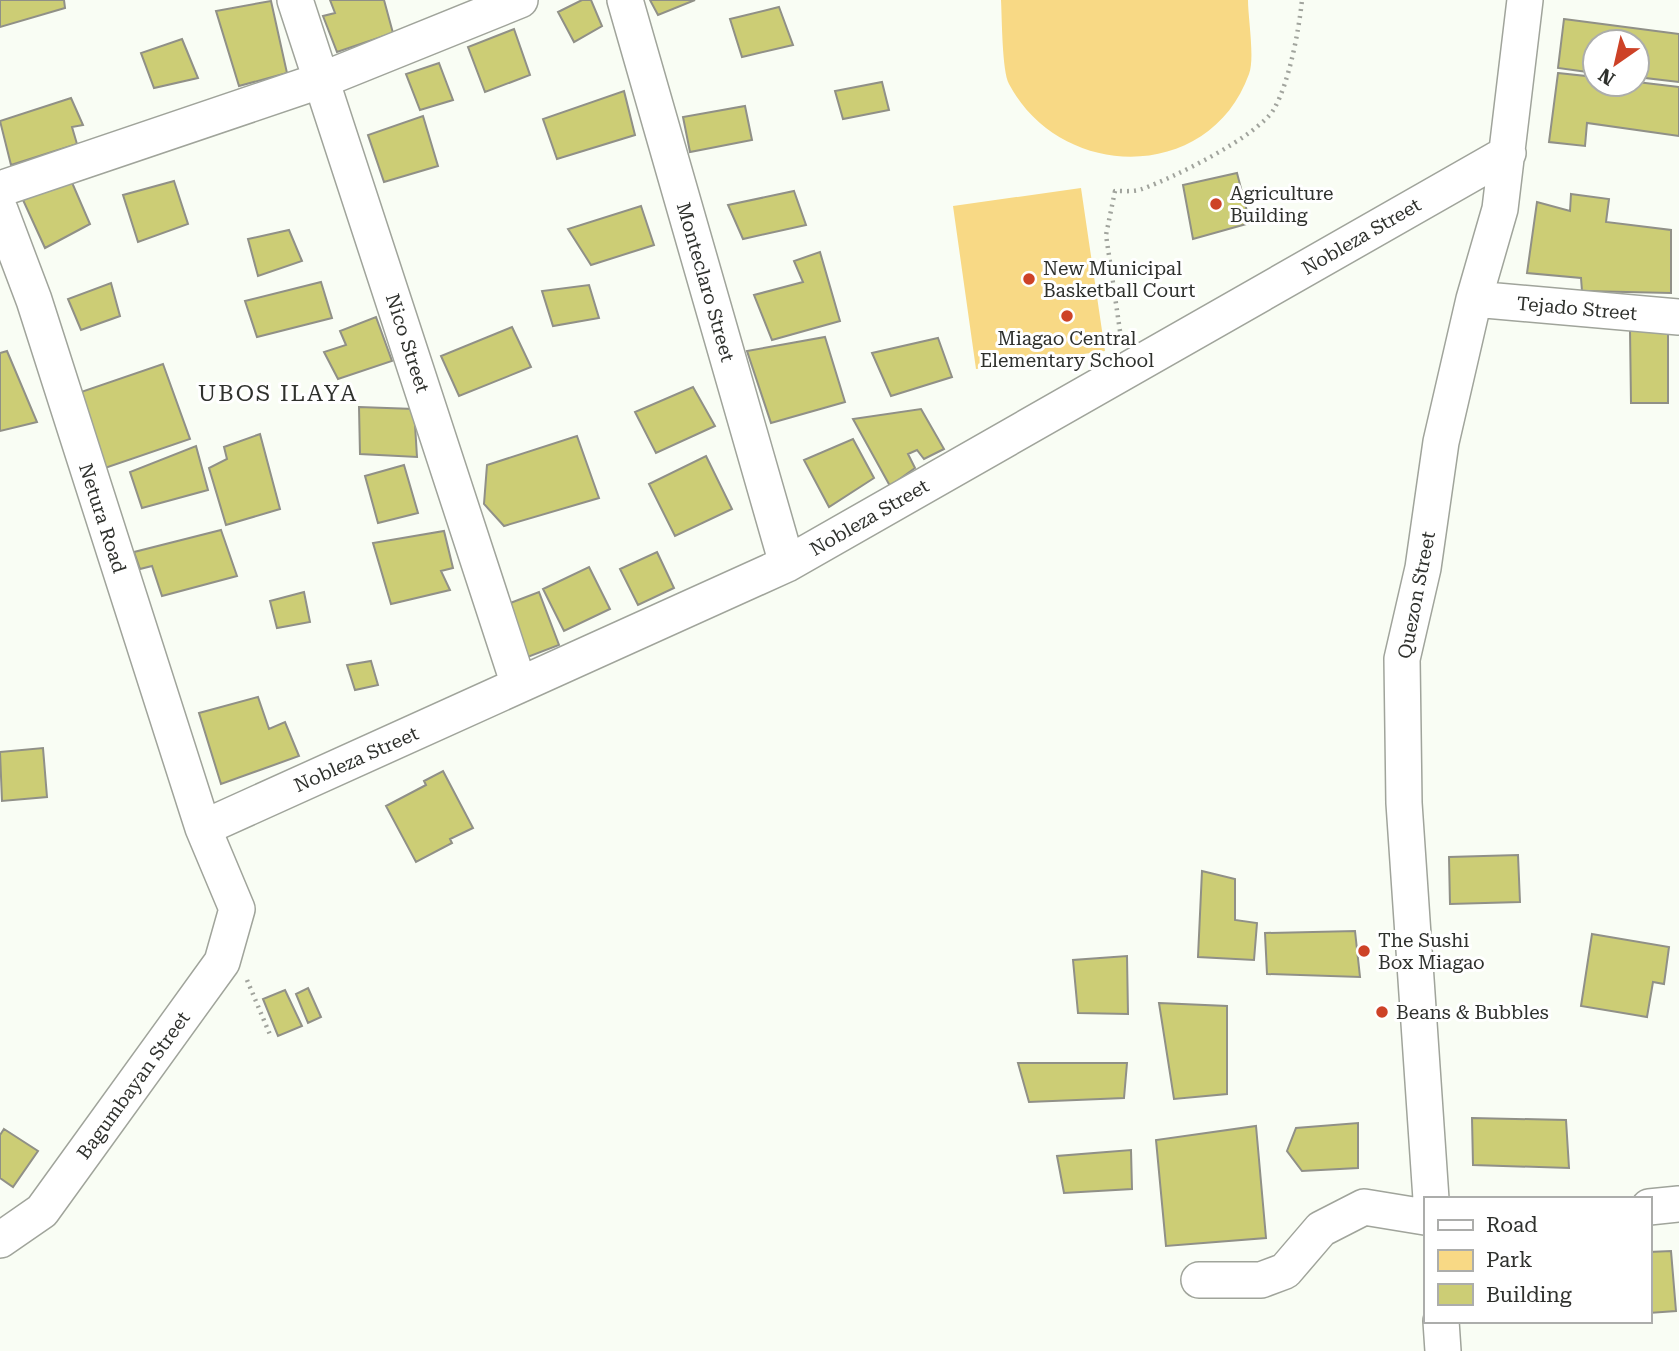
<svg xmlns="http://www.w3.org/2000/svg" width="1679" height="1351" font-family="'Roboto Serif',serif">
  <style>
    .green { fill: #f8d985 }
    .building { fill: #cccd75; stroke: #909087; stroke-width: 2 }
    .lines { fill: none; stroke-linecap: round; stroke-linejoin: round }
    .minor-casing { stroke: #a0a49b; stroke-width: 38 }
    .path { stroke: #a1a49d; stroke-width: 4.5; stroke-dasharray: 2 5; stroke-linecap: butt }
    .minor { stroke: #fff; stroke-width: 35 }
    .poi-dot { fill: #cd4227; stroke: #fff; stroke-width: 2.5 }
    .labels { text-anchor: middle; stroke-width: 6; stroke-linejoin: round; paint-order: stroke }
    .poi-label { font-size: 19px; fill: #2f312d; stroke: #fff; text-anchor: start }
    .street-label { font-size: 19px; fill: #2f312d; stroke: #fff }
    .quarter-label { font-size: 23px; letter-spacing: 2px; fill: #2f312d; stroke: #fff }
  </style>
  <rect width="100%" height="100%" fill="#f9fdf4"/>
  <!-- green -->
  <path class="green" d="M1001,0H1248C1248,18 1255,59 1249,74C1210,183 1061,182 1009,84C1002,71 1002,18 1001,0Z
    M1081,188L1105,351L976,369L953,206Z"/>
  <!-- building -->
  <path class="building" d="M0,0H64L65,8L0,27Z
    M330,0H384L393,33L337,52L323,16L335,13Z
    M582,0H591L602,26L574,42L558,12Z
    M650,0H695L658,15Z
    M271,1L287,73L239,86L216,11Z
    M779,7L793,45L742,57L730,19Z
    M1564,19L1679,34V82L1637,77V42H1595V73L1558,68Z
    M514,29L530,75L485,92L468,47Z
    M182,39L198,78L154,88L141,53Z
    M439,63L453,100L420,110L406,74Z
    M1558,73L1595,77V84L1637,82L1679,87V136L1587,123L1585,146L1549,142Z
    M882,82L889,110L843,119L835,91Z
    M624,91L635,135L557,159L543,119Z
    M71,98L83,125L72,127L77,144L11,165L0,121Z
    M745,106L752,140L690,152L683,117Z
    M423,116L438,166L384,182L368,135Z
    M1237,173L1250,223L1193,239L1183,185Z
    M70,178L90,224L45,248L23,200Z
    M174,181L188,224L138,242L123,195Z
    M794,191L806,225L743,239L728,205Z
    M1571,194L1609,199L1606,222L1671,230V293L1582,291L1581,278L1527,273L1537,202L1570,211Z
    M641,206L654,245L591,265L568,229Z
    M289,230L302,261L258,276L248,239Z
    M820,252L840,321L772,340L754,295L803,282L794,261Z
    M321,282L332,318L257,337L245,301Z
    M111,283L120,316L81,330L68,299Z
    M589,285L599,318L553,326L542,291Z
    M376,317L392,361L338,379L324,352L346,345L340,331Z
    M512,327L531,367L459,396L441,356Z
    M1630,330H1668V403H1631Z
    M825,337L845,402L771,423L747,351Z
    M938,338L952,377L891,396L872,353Z
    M7,351L37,422L0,431V353Z
    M163,364L190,439L105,468L78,393Z
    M693,387L715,426L656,453L635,412Z
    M359,407L414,409L417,457L360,454Z
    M921,409L944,449L924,459L917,450L908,454L915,468L890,486L853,419Z
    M260,434L280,509L226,525L209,468L227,459L224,447Z
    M577,436L599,498L504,526L484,504L487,465Z
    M853,439L874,478L829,507L804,460Z
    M196,446L208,490L142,508L130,472Z
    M706,456L732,509L675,536L649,484Z
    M404,465L418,513L378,523L365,476Z
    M221,530L237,576L162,596L152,566L140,569L134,552Z
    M444,531L453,568L441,571L450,590L391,604L373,543Z
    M657,552L674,588L638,605L620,569Z
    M589,567L610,609L564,631L543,589Z
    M304,592L310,622L277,628L270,601Z
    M539,592L559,645L525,658L505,605Z
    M371,661L378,685L355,690L347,665Z
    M258,697L269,729L285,722L299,756L221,784L199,713Z
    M43,748L47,797L2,801L0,752Z
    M443,771L473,828L450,839L452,843L416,862L386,806L426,785L424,781Z
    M1518,855L1520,902L1450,904L1449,857Z
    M1202,871L1235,879V920L1257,923L1254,960L1198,957Z
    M1355,931L1360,977L1267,974L1265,933Z
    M1592,934L1669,947L1664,984L1653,982L1647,1017L1581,1006Z
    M1127,956L1128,1014L1078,1013L1073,960Z
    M308,988L321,1017L308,1023L296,994Z
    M285,990L302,1026L278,1036L263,999Z
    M1159,1003L1227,1006V1094L1174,1099Z
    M1018,1063H1127L1124,1098L1029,1102Z
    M1472,1118L1566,1120L1569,1168L1473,1165Z
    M1358,1123V1168L1302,1171L1287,1151L1296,1128Z
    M1256,1126L1266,1238L1166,1246L1156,1140Z
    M4,1129L38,1151L13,1187L0,1178V1135Z
    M1131,1150L1132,1189L1064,1193L1057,1156Z
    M1671,1251L1676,1311L1649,1313V1252Z"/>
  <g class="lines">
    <defs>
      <path id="minor" d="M295,0L519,685
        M625,0L787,564
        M0,189L322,80L520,0
        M0,210L34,300L203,828L237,909L222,962L42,1211L0,1240
        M1474,299L1679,317
        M203,828L787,564L1508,153
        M1431,1199L1404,803L1402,659L1423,568L1441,442L1474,299L1500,209L1525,0
        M1649,1207L1679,1204
        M1199,1280H1261L1285,1271L1321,1229L1364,1207L1425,1217
        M1441,1321L1443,1351"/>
    </defs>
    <!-- minor casing -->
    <use href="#minor" class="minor-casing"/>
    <!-- path -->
    <path class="path" d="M1121,338L1106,235L1115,191C1124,191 1134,192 1142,189C1173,178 1257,137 1274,109C1289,83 1299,30 1302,0
      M247,980L271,1037"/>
    <!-- minor -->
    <use href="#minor" class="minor"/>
  </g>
  <!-- markers -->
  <g class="poi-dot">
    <circle cx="1216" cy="204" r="7"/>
    <circle cx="1029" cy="279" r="7"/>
    <circle cx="1067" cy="316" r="7"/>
    <circle cx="1364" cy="951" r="7"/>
    <circle cx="1382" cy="1012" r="7"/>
  </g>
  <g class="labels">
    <!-- poi labels -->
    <g class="poi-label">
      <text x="1230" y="200">Agriculture<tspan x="1230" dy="22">Building</tspan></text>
      <text x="1043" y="275">New Municipal<tspan x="1043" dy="22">Basketball Court</tspan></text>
      <text x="1067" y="345" text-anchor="middle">Miagao Central<tspan x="1067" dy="22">Elementary School</tspan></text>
      <text x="1378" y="947">The Sushi<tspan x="1378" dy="22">Box Miagao</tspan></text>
      <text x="1396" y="1019">Beans &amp; Bubbles</text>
    </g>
    <!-- street labels -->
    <g class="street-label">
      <text transform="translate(1361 236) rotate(-30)" y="7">Nobleza Street</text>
      <text transform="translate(706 282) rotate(74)" y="7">Monteclaro Street</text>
      <text transform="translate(1577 308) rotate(5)" y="7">Tejado Street</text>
      <text transform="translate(408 343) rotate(72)" y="7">Nico Street</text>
      <text transform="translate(869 517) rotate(-30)" y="7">Nobleza Street</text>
      <text transform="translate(103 518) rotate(72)" y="7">Netura Road</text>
      <text transform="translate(1416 595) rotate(-79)" y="7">Quezon Street</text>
      <text transform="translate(356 759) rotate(-24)" y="7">Nobleza Street</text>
      <text transform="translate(133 1085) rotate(-54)" y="7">Bagumbayan Street</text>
    </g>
    <!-- quarter labels -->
    <g class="quarter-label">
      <text x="278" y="401">UBOS ILAYA</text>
    </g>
  </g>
  <!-- legend -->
  <rect x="1424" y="1197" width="228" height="126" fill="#ffffff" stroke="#acadab" stroke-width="2"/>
  <rect x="1438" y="1220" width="35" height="10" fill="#ffffff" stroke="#acadab" stroke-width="2"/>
  <text x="1486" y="1232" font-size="21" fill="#2f312d">Road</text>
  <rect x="1438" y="1250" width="35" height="21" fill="#f8d985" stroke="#acadab" stroke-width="2"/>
  <text x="1486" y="1267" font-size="21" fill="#2f312d">Park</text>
  <rect x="1438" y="1284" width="35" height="21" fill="#cccd75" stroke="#acadab" stroke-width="2"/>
  <text x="1486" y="1302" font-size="21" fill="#2f312d">Building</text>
  <!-- north arrow -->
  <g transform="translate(1616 63) rotate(214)"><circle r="33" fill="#ffffff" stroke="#acadab" stroke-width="2"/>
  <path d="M0-5L12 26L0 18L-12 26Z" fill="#cd4227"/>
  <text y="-10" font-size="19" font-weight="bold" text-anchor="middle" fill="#2f312d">N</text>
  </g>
</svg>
